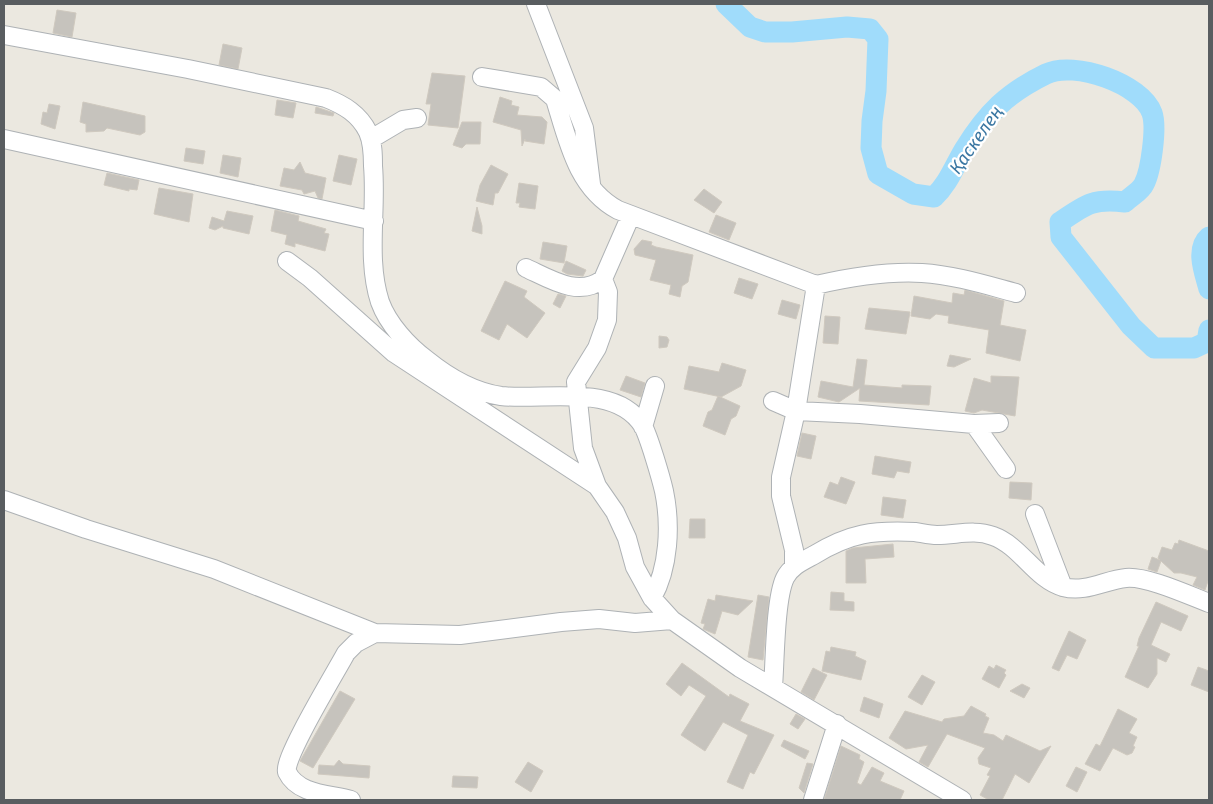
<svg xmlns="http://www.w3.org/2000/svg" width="1213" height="804" font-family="'Fira Sans',sans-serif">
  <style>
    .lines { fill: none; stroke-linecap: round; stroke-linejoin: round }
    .river { stroke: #a0dcfb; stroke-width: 21 }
    .building { fill: #c6c3bd; stroke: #cfc9bf }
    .minor-casing { stroke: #aeb2b5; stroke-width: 20 }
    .minor { stroke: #fff; stroke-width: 18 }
    .labels { text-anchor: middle; stroke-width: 4.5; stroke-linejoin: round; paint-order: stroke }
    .water-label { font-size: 18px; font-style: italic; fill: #3c78a3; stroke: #fff }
  </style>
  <rect width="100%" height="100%" fill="#ebe8e0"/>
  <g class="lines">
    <!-- river -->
    <path class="river" d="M726,4L750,27L765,32H792L847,27L870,29L878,39L876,91L872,121L871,148L878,174L913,194L934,197C948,184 954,167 964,150C987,113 1007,93 1046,74C1074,60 1142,84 1152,113C1157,127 1151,171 1144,184C1141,191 1130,197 1125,202C1094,198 1086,204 1060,222L1061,237L1131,326L1154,348H1194L1207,342L1209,330
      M1209,237C1195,249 1205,274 1209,289"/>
  </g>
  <!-- building -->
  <path class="building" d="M57,10L76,13L72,37L53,33Z
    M223,44L242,48L238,69L219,65Z
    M432,73L465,76L458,128L428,125L431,104H426Z
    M500,97L512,101L511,105L519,107L517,115L542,117L547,122L544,144L525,141V139L522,146L521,130L493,122Z
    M277,100L296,103L293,118L275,115Z
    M83,102L145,116V132L140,135L107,128L104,131L86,132V124L80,122Z
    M49,104L60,106L55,129L41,124L43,112L47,113Z
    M316,107L334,113L333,116L315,113Z
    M462,122H481L480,144H466L462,148L453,145Z
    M186,148L205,151L203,164L184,161Z
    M223,155L241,158L238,177L220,173Z
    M339,155L357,159L351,185L333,181Z
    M300,162L305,173L326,178L322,199L318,198L315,191L304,194L302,190L280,186L284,168L294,170Z
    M491,165L508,174L498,193H495L493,205L476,201L480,185Z
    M107,173L139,180L137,190L129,189V191L104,185Z
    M519,183L538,186L535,209L519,207L520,203H516Z
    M159,188L193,194L189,222L154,214Z
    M704,189L722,202L714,213L694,200Z
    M477,207L482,226V234L472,231Z
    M275,210L299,216L298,221L326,229L324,233L329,234L325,251L295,243V247L285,244L287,235L271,231Z
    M227,211L253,216L249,234L223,228V226L215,230L209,228L212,217L224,221Z
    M716,215L736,223L729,240L709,232Z
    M642,240L652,242L651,245L656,247L693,255L688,282L682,286L680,297L669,294L671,285L650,280L656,260L635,255L634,249Z
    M543,242L567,246L564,263L540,259Z
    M566,261L586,270L583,276L567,274L562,271Z
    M739,278L758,284L752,299L734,293Z
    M505,281L527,291L524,297L545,313L527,338L507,324L499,340L481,331Z
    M965,290L1004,301L1000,325L1026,330L1020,361L986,353L989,330L948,323L949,316L936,314L930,319L911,316L914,296L952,303L953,293L964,295Z
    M558,294L566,296L560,308L553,304Z
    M782,300L800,305L796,319L778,314Z
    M869,308L910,312L906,334L865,329Z
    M825,316L840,317L838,344L823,343Z
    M659,336L667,337L669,340L667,347L659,348Z
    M950,355L971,359L954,367L947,366Z
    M857,359L867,360L864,385L902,388V385L931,386L929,405L859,401L860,388L839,402L818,397L821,381L853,387Z
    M722,363L746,370L741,386L721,397L684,389L689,366L719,372Z
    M626,376L645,383L641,397L620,390Z
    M991,376L1019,377L1015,416L982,410L974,413L965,411L974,378L991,383Z
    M718,396L740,406L736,416L731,419L725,435L703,426L708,412L712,410Z
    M802,433L816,436L811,459L797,456Z
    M875,456L911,462L909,473L897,471L894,478L872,474Z
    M841,477L855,482L846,504L824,497L830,482L838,485Z
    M1010,482L1032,483L1031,500L1009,498Z
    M883,497L906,500L903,518L881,515Z
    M690,519H705V538H689Z
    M1179,540L1209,551V578L1205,590L1193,585L1197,577L1181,573H1174L1161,561L1157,572L1148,569L1152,557L1160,560L1158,558L1162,547L1172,550L1175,543L1178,544Z
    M893,544L894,557L865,559L866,583H846V551L853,548Z
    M831,592L844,593V601L854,602V611L830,610Z
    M716,595L753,601L738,615L722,611L715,634L703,629L705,624L701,623L708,599L715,601Z
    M758,595L769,597L763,660L748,657Z
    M1156,602L1188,616L1181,631L1161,622L1151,645L1170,654L1166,662L1157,658V674L1148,688L1125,677L1139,646H1137L1139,638Z
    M1069,631L1086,640L1077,659L1067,655L1059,671L1052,668Z
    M831,647L856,652L855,656L866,661L861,680L822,671L826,651L830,652Z
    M682,663L729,697L730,694L749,704L740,721L774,735L754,774L750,772L743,789L727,782L748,735L723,722L705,751L681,735L706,696L689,685L681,696L666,684Z
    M996,665L1006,670L1004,673L1006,675L999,688L982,679L989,666L994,669Z
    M1198,667L1209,671V692L1191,685Z
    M813,668L827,675L814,700L801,692Z
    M922,675L935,682L922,705L908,697Z
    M1022,684L1030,688L1024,698L1010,691Z
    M340,691L355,699L313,768L300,761Z
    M864,697L883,704L879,718L860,711Z
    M971,706L986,714L985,716L989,718L983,733L994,735L1003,741L1006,735L1040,751L1051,746L1029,783L1015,774L1002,800H989L980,795L990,776L987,775L991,768L979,764L978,758L985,748L947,734L928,767L919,762L928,745L906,749L889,738L905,711L942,722L944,719L964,716Z
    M1118,709L1137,719L1129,733L1137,737L1133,746L1135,747L1132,753L1127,755L1113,748L1100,771L1085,764L1096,744L1100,746Z
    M796,714L805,719L798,729L790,724Z
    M784,740L809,751L805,759L781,746Z
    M841,746L860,755L859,759L864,762L857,783L861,785L872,767L884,773L880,781L904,791L900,800H824Z
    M339,760L343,764L370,766L369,778L318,774L319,765L334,766Z
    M528,762L543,771L531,792L515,782Z
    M807,763L813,764L804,793L799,788Z
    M1076,767L1087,772L1077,792L1066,786Z
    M453,776L478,777L477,788L452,787Z"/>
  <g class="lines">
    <defs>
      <path id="minor" d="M536,4L584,128L591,184
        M4,35L188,69L326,98C344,105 359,114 368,132C373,143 373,155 373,166C377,210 366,259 380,302C388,324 408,346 427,360C448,377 474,392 501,396C544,401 616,382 643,426C649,437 661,478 664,491C671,525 669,568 652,598
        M482,77L541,87L555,99C568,141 577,188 618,210L816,285C850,277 887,271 922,273C954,275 986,285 1016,293
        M4,139L374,221
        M371,139L403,120L417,118
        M287,261L310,278L394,353L597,486
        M526,268C550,279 579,298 603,279L631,215
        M603,279L608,292L607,320L597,348L576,382L583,448L597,486L615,512L627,538L635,567L652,598L672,620L740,668L962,800
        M773,401L796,411L860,414L974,424L999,423
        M974,424L1006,469
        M643,427L655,386
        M4,500L86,529L214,569L375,633L460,635L561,622L599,619L635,623L672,620
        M1035,514L1063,587
        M794,566V550L781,496V477L796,411L816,285
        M773,687C775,662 775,599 785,578C791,566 803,561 814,555C850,533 873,530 915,532C922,533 930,535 937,535C957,535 974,529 993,536C1021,546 1035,579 1063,587C1086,593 1105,580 1126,578C1147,576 1188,595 1209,603
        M351,800C330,794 298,795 287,772C282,760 337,670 346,653L356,643L375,633
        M813,800L837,724"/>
    </defs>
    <!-- minor casing -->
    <use href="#minor" class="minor-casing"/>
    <!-- minor -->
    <use href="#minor" class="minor"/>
  </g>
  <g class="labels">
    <!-- water labels -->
    <g class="water-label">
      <text transform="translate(976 140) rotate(-55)" y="6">Қаскелең</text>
    </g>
  </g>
  <!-- border -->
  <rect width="1213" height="804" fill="none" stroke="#595d60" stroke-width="10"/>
</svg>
